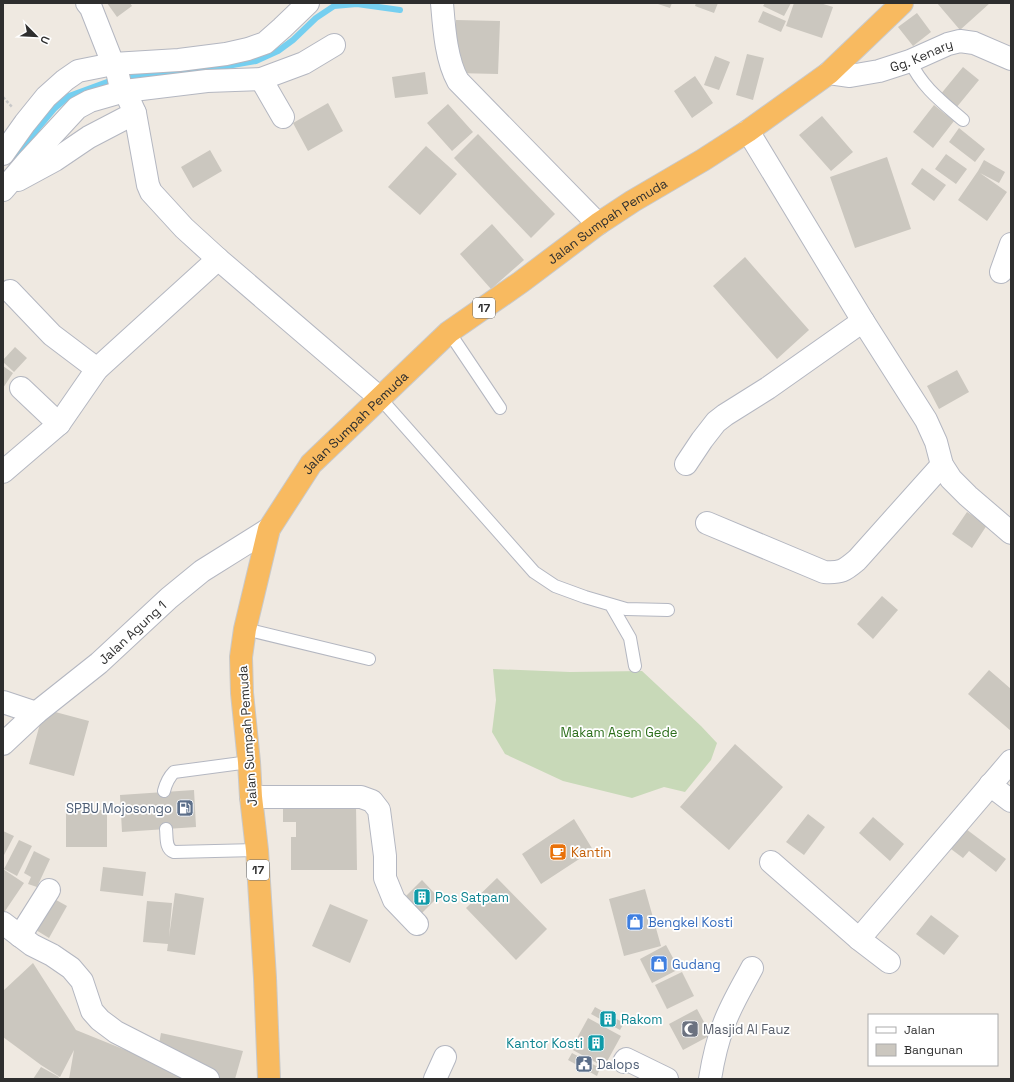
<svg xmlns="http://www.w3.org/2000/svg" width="1014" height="1082" font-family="'Space Grotesk',sans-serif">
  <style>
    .cemetery { fill: #c8d9b8 }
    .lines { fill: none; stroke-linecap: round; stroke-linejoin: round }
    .stream { stroke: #75cff0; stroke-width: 6 }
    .building { fill: #cbc7bf }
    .service-casing { stroke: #b4b7c1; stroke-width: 14 }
    .minor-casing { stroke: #b4b7c1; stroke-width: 24 }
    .tertiary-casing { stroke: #b4b7c1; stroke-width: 24 }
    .trunk-casing { stroke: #c9c9c9; stroke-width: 24 }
    .path { stroke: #c9c9c9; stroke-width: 2.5; stroke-dasharray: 3 2; stroke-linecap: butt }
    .service { stroke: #fff; stroke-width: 12 }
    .minor { stroke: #fff; stroke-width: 22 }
    .tertiary { stroke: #fff; stroke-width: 22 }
    .trunk { stroke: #f8ba60; stroke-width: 22 }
    .labels { text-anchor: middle; stroke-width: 3.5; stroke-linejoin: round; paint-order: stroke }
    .shield { fill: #fff; stroke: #6d6d6d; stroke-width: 1 }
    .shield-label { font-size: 12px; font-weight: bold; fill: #2e2e2e }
    .street-label { font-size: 13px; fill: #2e2e2e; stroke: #fff }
    .park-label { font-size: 13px; fill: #2c6e1b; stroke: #fff }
    .service-label { font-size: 13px; fill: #4e5e75; stroke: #fff; text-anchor: end }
    .food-label { font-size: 13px; fill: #c56008; stroke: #fff; text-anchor: start }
    .culture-label { font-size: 13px; fill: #0d838f; stroke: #fff; text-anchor: start }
    .shop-label { font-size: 13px; fill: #366cbe; stroke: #fff; text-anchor: start }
    .worship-label { font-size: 13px; fill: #5b616d; stroke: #fff; text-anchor: start }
  </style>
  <rect width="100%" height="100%" fill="#efe9e1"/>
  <!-- cemetery -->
  <path class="cemetery" d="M493,669L570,672L642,671L701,726L717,743L711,760L685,792L664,787L632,798L563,781L505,754L492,732L496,700Z"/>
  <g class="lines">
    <!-- stream -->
    <path class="stream" d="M17,158L38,128L54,109L69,96L118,78L227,66L256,61L278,51L293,40L316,18L334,6L357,4L400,10"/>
  </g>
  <!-- building -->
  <path class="building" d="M107,3H130L132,6L117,17Z
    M655,3H672L670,8Z
    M696,3H718L714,13L695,6Z
    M765,3H791L784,16L763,6Z
    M794,3H820L833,7L822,38L786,26Z
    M937,3H990L960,30Z
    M763,11L786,21L781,32L758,22Z
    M917,13L931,32L913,46L898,27Z
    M456,20L500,21L498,74L455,73Z
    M747,54L764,58L753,100L736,95Z
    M715,56L730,62L719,90L704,85Z
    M963,67L979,80L956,108L940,95Z
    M425,72L428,94L395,98L392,77Z
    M695,76L713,103L692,118L674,91Z
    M328,103L343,131L308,151L293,123Z
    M448,104L473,132L452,151L427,123Z
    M934,105L954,121L933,148L913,132Z
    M822,116L853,152L831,171L799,135Z
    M959,128L985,149L975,162L949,142Z
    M478,134L555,214L531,238L454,158Z
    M426,146L457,174L420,215L388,187Z
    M210,150L222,171L193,188L181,167Z
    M946,154L967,169L956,184L935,169Z
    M887,157L911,229L855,248L830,177Z
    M984,160L1005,172L999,183L980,173L1007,192L987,221L958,200L978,171Z
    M922,168L946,185L934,201L911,184Z
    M492,224L524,260L491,289L460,254Z
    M745,257L809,330L777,359L713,286Z
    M15,347L27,358L14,372L3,362V360Z
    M3,366L13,373L3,388Z
    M957,370L969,392L939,409L927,386Z
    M967,512L987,525L972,548L952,534Z
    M882,596L898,610L873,639L857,624Z
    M989,670L1011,689V731L968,694Z
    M44,709L89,721L74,776L29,764Z
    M735,744L783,787L729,850L680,807Z
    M194,790L196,827L122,832L120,795Z
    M356,805L357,870H291V837H296V822H283V806Z
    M66,810H107V847H66Z
    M808,814L825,827L804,855L786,842Z
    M873,817L904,844L890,861L859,833Z
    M574,819L593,850L541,884L522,854Z
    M962,826L1006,859L996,872L969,851L963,858L947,846Z
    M3,831L14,836L3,857Z
    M19,840L32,846L17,876L4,869Z
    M34,851L50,859L37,887L28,884L31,877L24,873Z
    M103,867L146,872L143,896L100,891Z
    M3,869L24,883L3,914Z
    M497,878L547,929L516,960L466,908Z
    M422,880L438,897L422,913L406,896Z
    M645,889L661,946L624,956L609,899Z
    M175,893L204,898L195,955L167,951L168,944L143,942L147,901L172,903L169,937Z
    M49,896L67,906L49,938L31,927Z
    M330,904L368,920L350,963L312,946Z
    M931,915L959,936L944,955L916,934Z
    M666,945L679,969L652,983L640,959Z
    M33,963L76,1030L197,1079H69L74,1050L60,1077L41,1065L3,1037V991Z
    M682,972L694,996L667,1009L655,985Z
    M595,1007L624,1023L620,1030L591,1014Z
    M697,1009L711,1035L683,1050L669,1024Z
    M588,1018L621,1036L604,1067L571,1049Z
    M161,1033L243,1051L235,1079H216L158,1050Z
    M572,1053L600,1068L597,1076L568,1060Z
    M41,1067L59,1077L58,1079H33Z"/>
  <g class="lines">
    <defs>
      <path id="service" d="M910,61C922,87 941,101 963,120
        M449,332L500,408
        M380,398L534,572L555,586L585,597L626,609L668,610
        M611,605L630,638L635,666
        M245,629L369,659
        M164,791C166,783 168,778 174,772L249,762
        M166,829C167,837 165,849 174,852L257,850"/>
      <g id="minor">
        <path d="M87,3L91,8L113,64L117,71L120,84L125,91L135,113L148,185L151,192L184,228L218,259L380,398"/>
        <path d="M442,3C444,27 446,60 458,81L598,224"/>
        <path id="s1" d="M829,73L850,76L879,71L910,61L948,44L960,41L974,43L1011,59"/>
        <path d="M261,79L283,117"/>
        <path d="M3,154L25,123L46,97L65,80L78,71L113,64L179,60L226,54L248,49L265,43L282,28L308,3"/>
        <path d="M18,180L55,160L89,137L135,113"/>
        <path d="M3,190L28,161L77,108L90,101L125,91L207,81L261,79L304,63L334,45"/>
        <path d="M1001,272L1011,244"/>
        <path d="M10,291L52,335L97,369"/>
        <path d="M21,388L59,424"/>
        <path d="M686,464L702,440L716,422L725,415L768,388L863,321"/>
        <path d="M3,472L59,424L97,369L218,259"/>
        <path d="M707,523L824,572C841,573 844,571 857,560L942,465"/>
        <path d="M3,702L36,713"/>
        <path id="s2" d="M3,744L36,713L99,663L169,598L202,571L269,529"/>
        <path d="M990,785L1011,801"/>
        <path d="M251,797H361L372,801L379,810L385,856V878L394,900L417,924"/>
        <path d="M771,862L859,939L1011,761"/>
        <path d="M3,923L32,945L52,955L71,968L82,981L92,1011L100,1020L116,1032L208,1079"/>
        <path d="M20,936L49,890"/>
        <path d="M859,939L889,962"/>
        <path d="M624,1062L626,1059L667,1079"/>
        <path d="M435,1079L445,1057"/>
        <path d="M710,1079C713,1060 717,1042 724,1024C731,1005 742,987 752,968"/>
      </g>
      <path id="tertiary" d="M748,131L863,321L926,420L936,442L942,465L951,479L968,496L1011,533"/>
      <g id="trunk">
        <path id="s3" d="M269,1079L265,978L257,850L251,797L249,762L242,693L241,657L245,629L269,529L311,464L449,332L521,282L598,224L633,201L703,160L748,131L829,73L902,3"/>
      </g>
    </defs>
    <!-- service casing -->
    <use href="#service" class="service-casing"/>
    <!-- minor casing -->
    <use href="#minor" class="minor-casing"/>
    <!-- tertiary casing -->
    <use href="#tertiary" class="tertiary-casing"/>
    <!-- trunk casing -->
    <use href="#trunk" class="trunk-casing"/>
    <!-- path -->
    <path class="path" d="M3,97L12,107"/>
    <!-- service -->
    <use href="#service" class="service"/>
    <!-- minor -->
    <use href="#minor" class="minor"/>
    <!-- tertiary -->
    <use href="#tertiary" class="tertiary"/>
    <!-- trunk -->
    <use href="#trunk" class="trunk"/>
  </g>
  <!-- icons -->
  <defs>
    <symbol id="fuel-square" viewBox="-11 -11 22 22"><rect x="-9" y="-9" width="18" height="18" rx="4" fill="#5c6f8a" stroke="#fff"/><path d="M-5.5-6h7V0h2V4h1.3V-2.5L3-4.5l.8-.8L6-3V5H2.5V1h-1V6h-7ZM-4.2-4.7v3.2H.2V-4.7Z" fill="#fff"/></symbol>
    <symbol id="cafe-square" viewBox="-11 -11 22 22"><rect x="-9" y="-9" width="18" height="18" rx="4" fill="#e8710a" stroke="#fff"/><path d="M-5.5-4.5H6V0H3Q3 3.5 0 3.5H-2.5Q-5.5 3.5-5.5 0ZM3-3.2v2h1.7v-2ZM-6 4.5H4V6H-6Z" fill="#fff"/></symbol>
    <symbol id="building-square" viewBox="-11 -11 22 22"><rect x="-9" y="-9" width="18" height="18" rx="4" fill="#0f9aa8" stroke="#fff"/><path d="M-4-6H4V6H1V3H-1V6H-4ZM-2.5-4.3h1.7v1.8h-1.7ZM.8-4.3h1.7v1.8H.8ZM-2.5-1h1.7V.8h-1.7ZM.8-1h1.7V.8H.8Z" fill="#fff"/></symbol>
    <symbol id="shop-square" viewBox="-11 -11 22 22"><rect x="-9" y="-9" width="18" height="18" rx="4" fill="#3f7fe0" stroke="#fff"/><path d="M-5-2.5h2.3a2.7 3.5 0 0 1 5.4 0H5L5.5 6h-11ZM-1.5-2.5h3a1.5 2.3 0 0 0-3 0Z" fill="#fff"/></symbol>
    <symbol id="mosque-square" viewBox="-11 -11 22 22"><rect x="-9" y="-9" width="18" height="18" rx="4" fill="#6b7280" stroke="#fff"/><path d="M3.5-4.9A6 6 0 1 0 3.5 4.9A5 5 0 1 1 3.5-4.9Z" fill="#fff"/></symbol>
    <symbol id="civic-square" viewBox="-11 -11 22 22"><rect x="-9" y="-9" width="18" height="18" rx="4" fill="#5c6f8a" stroke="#fff"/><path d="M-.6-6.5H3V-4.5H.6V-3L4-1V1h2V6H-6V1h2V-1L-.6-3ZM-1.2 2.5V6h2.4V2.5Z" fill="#fff"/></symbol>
  </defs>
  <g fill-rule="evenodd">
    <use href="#fuel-square" x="175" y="798" width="20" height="20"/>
    <use href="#cafe-square" x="548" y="842" width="20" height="20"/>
    <use href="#building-square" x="412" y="887" width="20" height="20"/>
    <use href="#shop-square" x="625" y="912" width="20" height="20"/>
    <use href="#shop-square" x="649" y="954" width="20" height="20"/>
    <use href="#building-square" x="598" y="1009" width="20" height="20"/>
    <use href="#mosque-square" x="680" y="1019" width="20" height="20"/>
    <use href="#building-square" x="586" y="1033" width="20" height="20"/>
    <use href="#civic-square" x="574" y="1054" width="20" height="20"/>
  </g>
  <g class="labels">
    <!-- shield labels -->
    <g class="shield">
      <rect x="473" y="298" width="22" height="20" rx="3"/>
      <rect x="247" y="860" width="22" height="20" rx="3"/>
    </g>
    <g class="shield-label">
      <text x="484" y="312">17</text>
      <text x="258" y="874">17</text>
    </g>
    <!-- street labels -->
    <g class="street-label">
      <text dy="5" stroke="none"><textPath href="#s1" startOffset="96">Gg. Kenary</textPath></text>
      <text dy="5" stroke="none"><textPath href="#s3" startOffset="1016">Jalan Sumpah Pemuda</textPath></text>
      <text dy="5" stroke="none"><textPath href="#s3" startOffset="692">Jalan Sumpah Pemuda</textPath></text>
      <text dy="5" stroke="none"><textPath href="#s2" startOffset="171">Jalan Agung 1</textPath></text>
      <text transform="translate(247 736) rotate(-94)" y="5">Jalan Sumpah Pemuda</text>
    </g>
    <!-- park labels -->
    <g class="park-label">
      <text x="619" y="737">Makam Asem Gede</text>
    </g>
    <!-- service labels -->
    <g class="service-label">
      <text x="172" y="813">SPBU Mojosongo</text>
      <text x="597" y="1069" text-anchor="start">Dalops</text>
    </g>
    <!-- food labels -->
    <g class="food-label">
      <text x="571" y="857">Kantin</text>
    </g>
    <!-- culture labels -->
    <g class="culture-label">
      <text x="435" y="902">Pos Satpam</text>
      <text x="621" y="1024">Rakom</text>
      <text x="583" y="1048" text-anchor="end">Kantor Kosti</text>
    </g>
    <!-- shop labels -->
    <g class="shop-label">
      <text x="648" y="927">Bengkel Kosti</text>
      <text x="672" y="969">Gudang</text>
    </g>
    <!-- worship labels -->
    <g class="worship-label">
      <text x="703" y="1034">Masjid Al Fauz</text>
    </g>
  </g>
  <!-- border -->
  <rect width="1014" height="1082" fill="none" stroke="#2e2e2e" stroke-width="8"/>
  <!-- legend -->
  <rect x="868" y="1014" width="130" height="52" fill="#ffffff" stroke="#ababab"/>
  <rect x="876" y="1027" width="20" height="6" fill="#ffffff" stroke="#ababab"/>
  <text x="904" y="1034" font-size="12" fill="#2e2e2e">Jalan</text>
  <rect x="876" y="1044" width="20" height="12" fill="#cbc7bf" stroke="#ababab"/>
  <text x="904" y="1054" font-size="12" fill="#2e2e2e">Bangunan</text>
  <!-- north arrow -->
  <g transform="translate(36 36) rotate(114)" stroke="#ffffff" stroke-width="3" paint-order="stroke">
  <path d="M0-3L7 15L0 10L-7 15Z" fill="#2e2e2e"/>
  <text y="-6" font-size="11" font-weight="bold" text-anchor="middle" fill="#2e2e2e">U</text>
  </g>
</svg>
